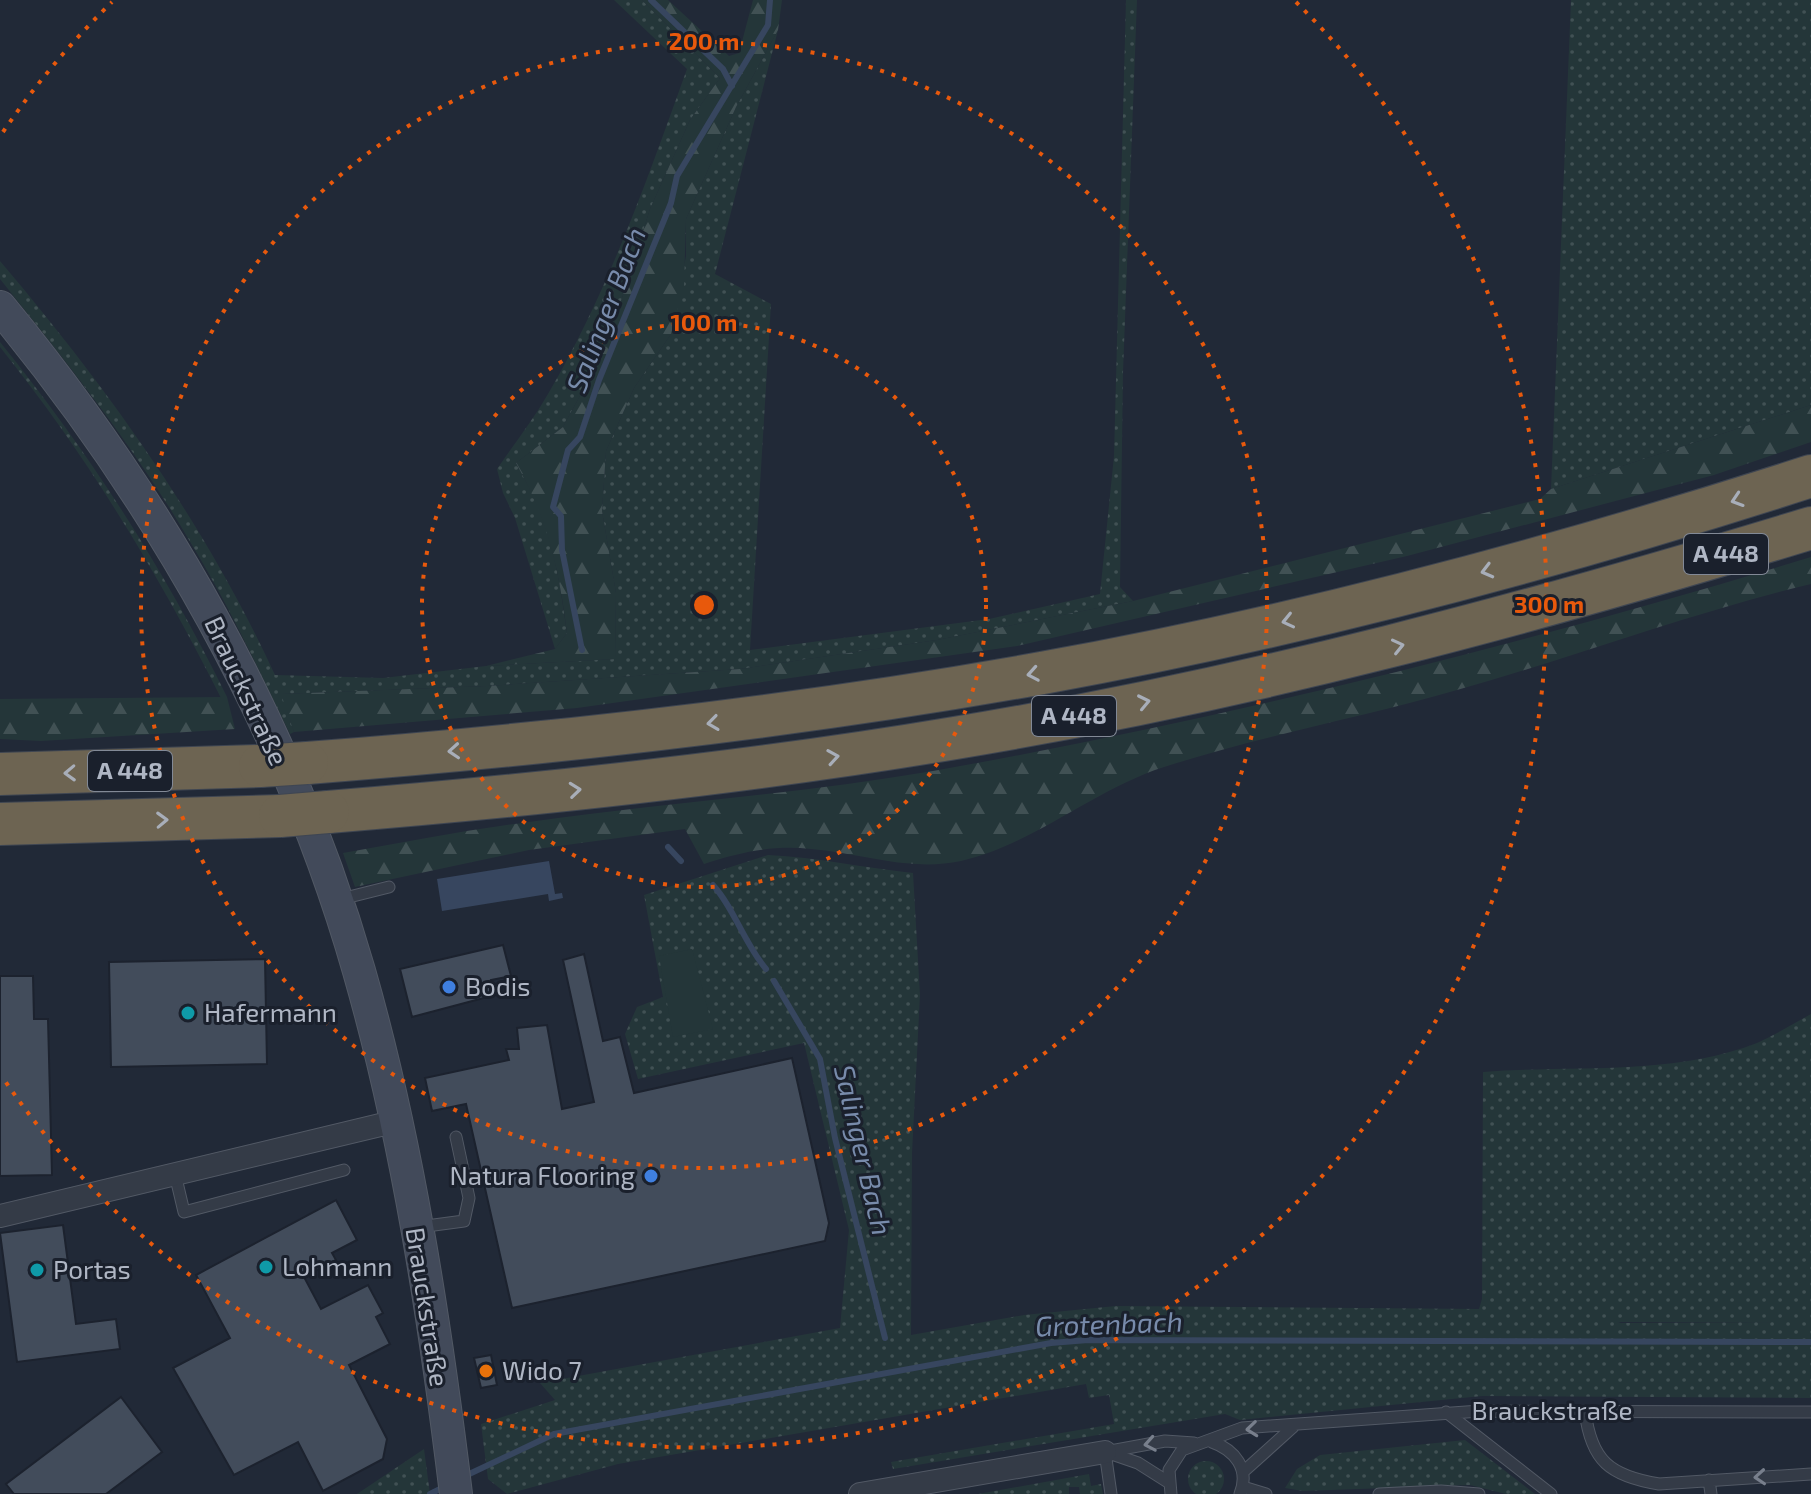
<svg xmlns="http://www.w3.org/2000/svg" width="1811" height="1494" font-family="'Exo 2',sans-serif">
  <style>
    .grass { fill: url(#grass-dots); fill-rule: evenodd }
    .forest { fill: url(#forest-firs) }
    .pitch { fill: #243639 }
    .water { fill: #37465f }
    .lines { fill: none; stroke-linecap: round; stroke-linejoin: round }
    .stream { stroke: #37465f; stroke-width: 6 }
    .building { fill: #424c5b; stroke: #1c222e; stroke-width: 2 }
    .lane-casing { stroke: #525965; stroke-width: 13 }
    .street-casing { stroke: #525965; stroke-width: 24 }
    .secondary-casing { stroke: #525965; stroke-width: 34 }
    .highway-casing { stroke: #3f4652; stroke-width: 44 }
    .lane { stroke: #343b47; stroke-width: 11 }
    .street { stroke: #343b47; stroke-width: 22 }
    .secondary { stroke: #424a5a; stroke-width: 32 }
    .highway { stroke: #6d6452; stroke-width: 42 }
    .highway-bridge-casing { stroke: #3f4652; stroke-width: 44; stroke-linecap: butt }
    .highway-bridge { stroke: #6d6452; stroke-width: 42 }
    .oneway { stroke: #a8aeb9 }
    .oneway2 { stroke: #787f8c }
    .ring { fill: none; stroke: #e8590c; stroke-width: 4; stroke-dasharray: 4 8 }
    .shop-dot { fill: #3f7fe0; stroke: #1a202c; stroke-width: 3 }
    .culture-dot { fill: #0f9aa8; stroke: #1a202c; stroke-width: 3 }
    .food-dot { fill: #e8710a; stroke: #1a202c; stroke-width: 3 }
    .labels { text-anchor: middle; stroke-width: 6; stroke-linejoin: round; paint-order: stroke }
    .shield { fill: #1a202c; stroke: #828996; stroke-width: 2 }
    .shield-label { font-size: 24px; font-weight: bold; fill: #afb6c4 }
    .street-label { font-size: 26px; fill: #afb6c4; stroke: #1a202c }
    .poi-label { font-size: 26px; fill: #afb6c4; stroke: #1a202c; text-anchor: start }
    .water-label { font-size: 28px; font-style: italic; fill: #788bab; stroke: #1a202c }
    .centre { fill: #e8590c; stroke: #1a202c; stroke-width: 4 }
    .ring-label { font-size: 24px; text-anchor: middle; font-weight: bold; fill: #e8590c; stroke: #1a202c; stroke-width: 6; stroke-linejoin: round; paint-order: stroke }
  </style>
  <defs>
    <pattern id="grass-dots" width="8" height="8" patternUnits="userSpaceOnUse" patternTransform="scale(2)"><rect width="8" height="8" fill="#243639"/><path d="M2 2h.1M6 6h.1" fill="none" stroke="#415154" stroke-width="1.8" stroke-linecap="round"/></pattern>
    <pattern id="forest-firs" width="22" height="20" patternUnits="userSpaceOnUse" patternTransform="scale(2)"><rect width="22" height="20" fill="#243639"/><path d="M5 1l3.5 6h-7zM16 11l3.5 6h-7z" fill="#415154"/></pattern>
  </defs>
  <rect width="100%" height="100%" fill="#212937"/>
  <!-- grass -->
  <path class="grass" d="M614,0H642L720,78L690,120L650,209L607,346L563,427L516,463C550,522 558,567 567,633L555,649L515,518L503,493L497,469C514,444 533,420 548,394C608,292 647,180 687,69Z
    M1126,0H1137L1123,372L1120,587L1133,601L937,640L740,669L487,686L282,694L294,732L290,734C259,670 229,606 192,545C137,450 68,364 0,279V261C107,387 206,525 275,675L383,678L486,666L615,659L616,593L602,511L606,451L634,388L671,334L686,256V219L736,107L778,30L715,274L771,304L750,650L989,619L1100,594L1114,456Z
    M1571,0H1811V405L1551,489Z
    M0,342C89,452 165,570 227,697L221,698C158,573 88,457 0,347Z
    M768,855C817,857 864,868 913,873L920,995L912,1153L911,1335L1024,1315L1116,1306L1479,1309L1482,1299L1483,1072C1572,1065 1672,1076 1757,1043C1775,1035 1793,1024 1811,1014V1398L1482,1396L1240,1420L1225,1414L893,1469L891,1462L1114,1424L1109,1395L1089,1398L1086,1384L618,1464L507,1494L488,1479L481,1424L555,1400L540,1383L840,1328L849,1230L804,1043L638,1079L625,1034L637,1007L663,997L644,895ZM1618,1322H1777L1621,1323Z
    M1465,1440L1535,1494H1506L1470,1485L1303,1491L1285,1488L1297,1469L1320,1455Z
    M424,1449L430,1494H357Z
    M1188 1479a18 18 0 1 1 36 0a18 18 0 1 1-36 0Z
    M1089,1474L1091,1486L1101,1484L1103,1494H1080L1079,1487H1069V1494H978Z"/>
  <!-- forest -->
  <path class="forest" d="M642,0H668L729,56L739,53L753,0H782L778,30L736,107L686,219L684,286L671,334L634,388L606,451L602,511L616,593L615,659L486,666L555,649L567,633C559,569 548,520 516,463L563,427L607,346L650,209L690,120L720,78Z
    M1811,405V442L1714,475L1407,556L1017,646L577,708L294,732L281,694L487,686L740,669L937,640L1133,601L1540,499L1551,489Z
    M1811,557V584C1691,613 1575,657 1457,690C1360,718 1260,736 1164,767C1093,790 1034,844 961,861C909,872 861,853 811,849C773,845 740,852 704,864L685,829L529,850L355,887L343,853C405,842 467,830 529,822C663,803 799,794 933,771C1230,718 1522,645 1811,557Z
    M227,697L235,729L41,741L0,739V699Z"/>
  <!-- pitch -->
  <path class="pitch" d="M692,949L713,1029L673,1037L659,956Z"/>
  <!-- water -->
  <path class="water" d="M549,861L555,894L562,893L563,898L549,901L548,894L442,911L437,879Z"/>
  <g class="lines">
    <!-- stream -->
    <path class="stream" d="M651,0L723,69L732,86
      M582,650L562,550L561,516L553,507L568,450L580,437L599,380L671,203L677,176L768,25L770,0
      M668,847L681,861
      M713,885C734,908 744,943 766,969
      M774,981L820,1059L835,1138L885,1338
      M465,1476L554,1434L1051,1343L1088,1340L1811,1342
      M430,1494L444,1487"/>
  </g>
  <!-- building -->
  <path class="building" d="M503,945L511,976L491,980L495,995L412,1017L400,969Z
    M584,954L603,1041L620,1037L634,1093L792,1058L829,1223L825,1241L512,1308L466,1104L432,1111L425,1078L509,1060L506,1049H519L517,1028L547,1025L562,1109L594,1102L563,960Z
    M265,959L267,1064L111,1067L109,962Z
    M0,976H33L34,1019H48L52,1175L0,1176Z
    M336,1200L357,1240L332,1253L336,1260L304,1277L321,1309L368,1285L383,1313L376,1317L390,1344L349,1365L387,1439L383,1459L323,1491L298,1442L234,1475L173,1368L230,1338L196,1275Z
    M63,1225L76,1324L116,1319L120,1349L17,1362L0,1233Z
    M491,1355L497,1385L481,1388L474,1358Z
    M121,1397L162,1452L106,1494H14L6,1484Z"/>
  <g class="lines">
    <defs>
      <path id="lane" d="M341,899L389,887
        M175,1174L184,1212L344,1170
        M419,1227L464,1221L469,1198L456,1137
        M1585,1411C1591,1461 1610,1476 1659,1484L1811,1474
        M1446,1412L1551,1494
        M1212,1442C1235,1450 1250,1469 1240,1494
        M1105,1452L1165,1441L1194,1443
        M1105,1452L1111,1494
        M1106,1452L1138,1463L1168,1482
        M1243,1472L1293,1427
        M1709,1480L1711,1494
        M1243,1487L1266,1494
        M1171,1494L1169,1470L1182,1450L1242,1428L1480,1411L1811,1412
        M1379,1494L1441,1491L1479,1494"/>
      <path id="street" d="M0,1216L397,1121
        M860,1494L1105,1452"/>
      <path id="secondary" d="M0,307C161,502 289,727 359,971C407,1138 435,1321 456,1494"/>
      <path id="highway" d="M307,763C554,744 798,717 1042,673C1302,626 1560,557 1811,476
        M0,774L260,766
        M328,812C538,795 747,773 955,738C1246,690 1529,614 1811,528
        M0,824L280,816"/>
    </defs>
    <!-- lane casing -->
    <use href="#lane" class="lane-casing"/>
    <!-- street casing -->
    <use href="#street" class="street-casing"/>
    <!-- secondary casing -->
    <use href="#secondary" class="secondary-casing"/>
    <!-- highway casing -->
    <use href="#highway" class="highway-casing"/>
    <!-- lane -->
    <use href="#lane" class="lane"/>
    <!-- street -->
    <use href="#street" class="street"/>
    <!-- secondary -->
    <use href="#secondary" class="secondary"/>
    <!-- highway -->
    <use href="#highway" class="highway"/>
    <defs>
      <path id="highway-bridge" d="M260,766L307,763
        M280,816L328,812"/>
    </defs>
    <!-- highway-bridge casing -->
    <use href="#highway-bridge" class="highway-bridge-casing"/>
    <!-- highway-bridge -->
    <use href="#highway-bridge" class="highway-bridge"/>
  </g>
  <!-- one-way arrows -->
  <defs><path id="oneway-chevron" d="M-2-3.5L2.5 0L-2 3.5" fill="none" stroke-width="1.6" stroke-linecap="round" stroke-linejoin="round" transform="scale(2)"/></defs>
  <g class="oneway">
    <use href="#oneway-chevron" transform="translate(1737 500) rotate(162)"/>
    <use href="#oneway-chevron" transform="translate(1487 571) rotate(165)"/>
    <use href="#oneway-chevron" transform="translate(1288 621) rotate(167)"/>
    <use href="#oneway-chevron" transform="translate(1398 646) rotate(-13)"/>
    <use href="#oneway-chevron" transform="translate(1033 674) rotate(170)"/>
    <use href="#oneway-chevron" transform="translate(1144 702) rotate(-12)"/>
    <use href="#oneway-chevron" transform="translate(713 723) rotate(172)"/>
    <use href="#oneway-chevron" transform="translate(454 751) rotate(176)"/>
    <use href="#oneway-chevron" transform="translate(833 757) rotate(-9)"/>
    <use href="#oneway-chevron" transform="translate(70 773) rotate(178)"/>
    <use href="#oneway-chevron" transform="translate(575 790) rotate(-6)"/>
    <use href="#oneway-chevron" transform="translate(162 820) rotate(-2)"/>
  </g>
  <g class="oneway2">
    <use href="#oneway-chevron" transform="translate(1252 1429) rotate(174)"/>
    <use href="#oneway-chevron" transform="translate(1150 1444) rotate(170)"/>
    <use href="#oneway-chevron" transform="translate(1760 1477) rotate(176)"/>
  </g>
  <!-- distance rings -->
  <g class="ring">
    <circle cx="704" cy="605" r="282"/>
    <circle cx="704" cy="605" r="563"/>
    <path d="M3 132A845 845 0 0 1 112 2M1296 2A845 845 0 1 1 3 1078"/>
  </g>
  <!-- markers -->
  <g class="shop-dot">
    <circle cx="449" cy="987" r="8"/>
    <circle cx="651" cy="1176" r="8"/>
  </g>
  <g class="culture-dot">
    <circle cx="188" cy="1013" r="8"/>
    <circle cx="266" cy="1267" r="8"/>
    <circle cx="37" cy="1270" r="8"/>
  </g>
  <circle class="food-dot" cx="486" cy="1371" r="8"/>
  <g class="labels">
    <!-- shield labels -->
    <g class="shield">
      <rect x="1684" y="534" width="84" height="40" rx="6"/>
      <rect x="1032" y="696" width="84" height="40" rx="6"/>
      <rect x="88" y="751" width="84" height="40" rx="6"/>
    </g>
    <g class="shield-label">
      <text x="1726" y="562">A 448</text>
      <text x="1074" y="724">A 448</text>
      <text x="130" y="779">A 448</text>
    </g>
    <!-- street labels -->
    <g class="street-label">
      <text transform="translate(246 691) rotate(65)" y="9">Brauckstraße</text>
      <text transform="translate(427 1307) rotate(81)" y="9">Brauckstraße</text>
      <text x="1552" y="1420">Brauckstraße</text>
    </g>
    <!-- poi labels -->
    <g class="poi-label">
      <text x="465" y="996">Bodis</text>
      <text x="204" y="1022">Hafermann</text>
      <text x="635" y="1185" text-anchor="end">Natura Flooring</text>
      <text x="282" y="1276">Lohmann</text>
      <text x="53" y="1279">Portas</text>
      <text x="502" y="1380">Wido 7</text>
    </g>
    <!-- water labels -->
    <g class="water-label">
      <text transform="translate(606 310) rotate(-69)" y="10">Salinger Bach</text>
      <text transform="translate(863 1150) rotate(77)" y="10">Salinger Bach</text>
      <text transform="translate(1109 1324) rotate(-2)" y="10">Grotenbach</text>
    </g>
  </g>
  <circle cx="704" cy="605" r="12" class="centre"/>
  <g class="ring-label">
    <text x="704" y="50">200 m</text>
    <text x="704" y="331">100 m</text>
    <text x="1549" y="613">300 m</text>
  </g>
</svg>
